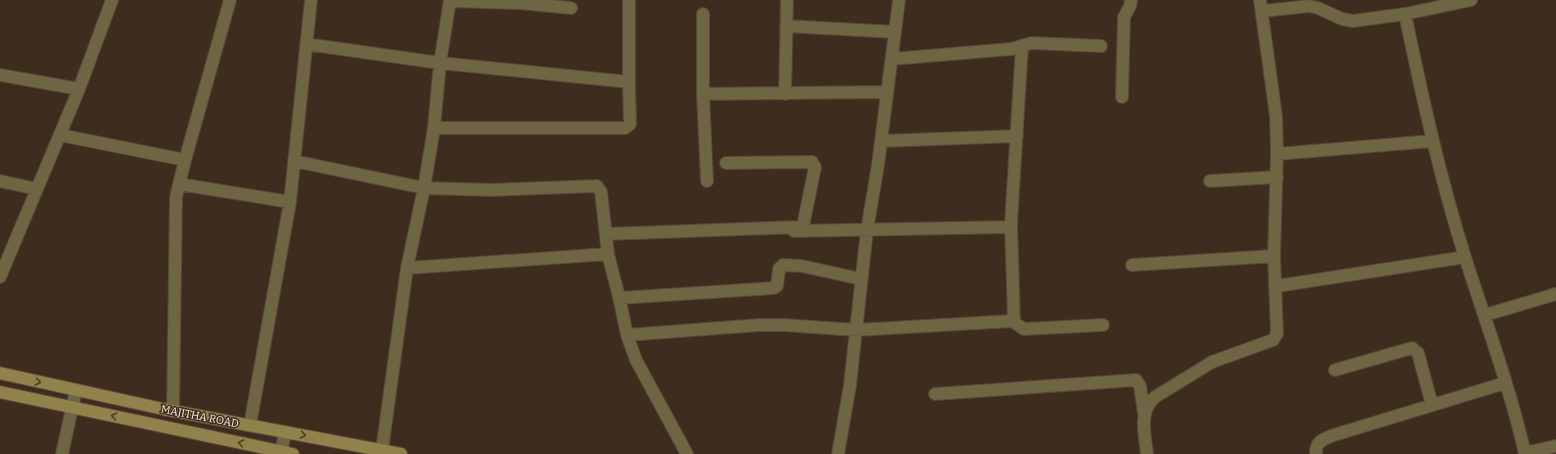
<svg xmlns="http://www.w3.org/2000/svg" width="1556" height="454" font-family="Bitter,serif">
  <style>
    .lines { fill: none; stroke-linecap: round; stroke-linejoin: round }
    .street-casing { stroke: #58473a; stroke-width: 14 }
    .secondary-casing { stroke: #58473a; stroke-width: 14 }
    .street { stroke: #6e6543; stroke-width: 12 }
    .secondary { stroke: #91814a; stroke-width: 12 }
    .oneway { stroke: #4f3d27 }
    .labels { text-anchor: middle; stroke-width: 3; stroke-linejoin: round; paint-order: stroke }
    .street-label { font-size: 11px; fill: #fbefe6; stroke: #3e2c1e }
  </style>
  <rect width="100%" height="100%" fill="#3e2c1e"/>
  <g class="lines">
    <defs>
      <path id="street" d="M450,1L521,3L571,8
        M1263,11L1309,6L1318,8L1342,19L1353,21L1405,14L1471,0
        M1405,14C1422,96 1440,178 1465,257C1486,323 1510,387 1525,454
        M786,26L895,32
        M306,44L440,63L629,82V0
        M892,59L1011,49L1032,43L1101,46
        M0,75L79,89
        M703,94V14
        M785,94L787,0
        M1122,97L1124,17L1130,6L1131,0
        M434,128H625L630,124L629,82
        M60,135L185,160L230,0
        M881,141L1017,136
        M1277,154L1433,141
        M294,161L424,188L491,190L597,186L601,192L608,254L620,301L627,335
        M0,181L37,189
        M707,181L703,94L887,92
        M1210,181L1277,177
        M179,184L290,202
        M794,231L1011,227
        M606,234L800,227L803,226L815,167L812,162L726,163
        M1132,265L1274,256
        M407,268L608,254
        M0,277L79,89L112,0
        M1277,286L1465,257
        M619,298L774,288L777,286L779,269L783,265L802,266L861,279
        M1485,315L1556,294
        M1014,322L1011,223L1022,46
        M1335,370L1412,348L1418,353L1432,405
        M935,394L1136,380L1140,386L1144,413
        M173,411L176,197L185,160
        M250,425L290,202L311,0
        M382,450L407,268L424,188L434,128L440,63L450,0
        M1525,453L1556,446
        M62,454L76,390
        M281,454L285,432
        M687,454L636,360L627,335L759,325H784L856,330L1012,321L1024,329L1103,325
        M838,454L850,385L867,230L878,165L899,0
        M1147,454C1145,434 1138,412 1155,397L1212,362L1273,340L1277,334L1274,256L1277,154L1276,116L1260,0
        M1316,454C1315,441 1324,439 1334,435L1505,383"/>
      <path id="secondary" d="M0,373L163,409L401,454
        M0,392L293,454"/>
    </defs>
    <!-- street casing -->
    <use href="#street" class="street-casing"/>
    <!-- secondary casing -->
    <use href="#secondary" class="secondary-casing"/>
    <!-- street -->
    <use href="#street" class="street"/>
    <!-- secondary -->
    <use href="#secondary" class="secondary"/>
  </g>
  <!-- one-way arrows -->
  <defs><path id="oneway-chevron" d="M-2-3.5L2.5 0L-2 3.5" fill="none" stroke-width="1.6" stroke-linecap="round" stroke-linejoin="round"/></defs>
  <g class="oneway">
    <use href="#oneway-chevron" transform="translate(38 382) rotate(12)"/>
    <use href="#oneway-chevron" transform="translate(114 416) rotate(-169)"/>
    <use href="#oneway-chevron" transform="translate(303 435) rotate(11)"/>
    <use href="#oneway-chevron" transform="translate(241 443) rotate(-168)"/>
  </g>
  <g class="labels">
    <!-- street labels -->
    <g class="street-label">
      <text transform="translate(200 416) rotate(11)" y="4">MAJITHA ROAD</text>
    </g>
  </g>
</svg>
